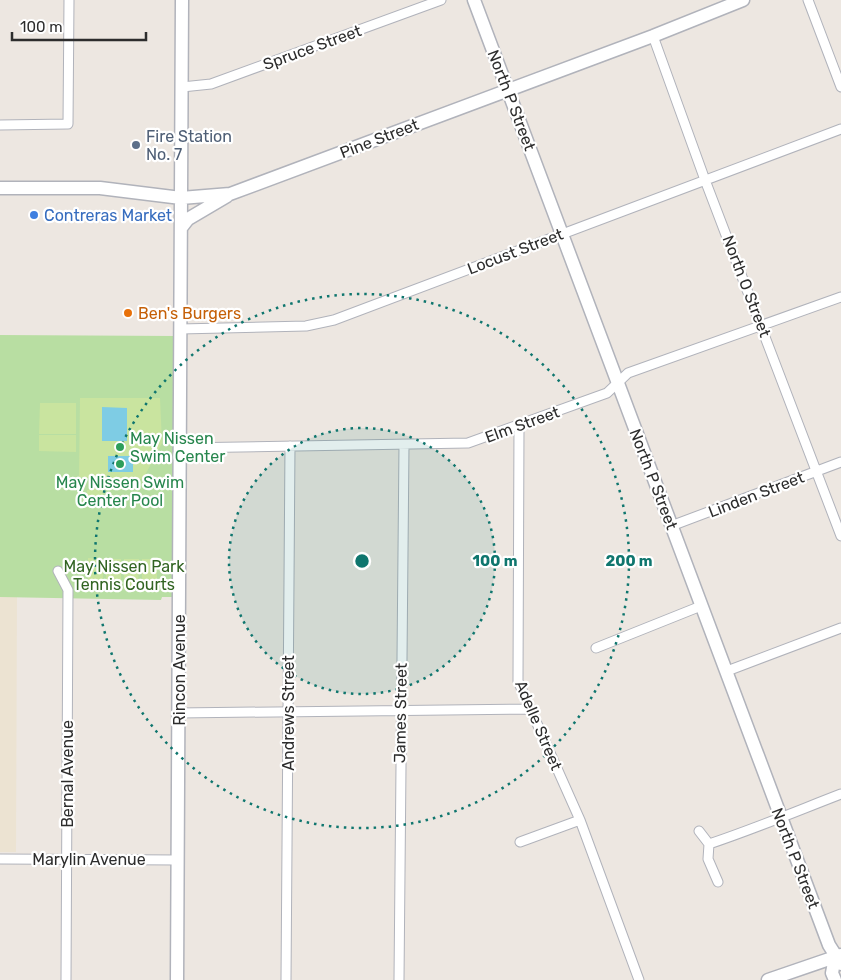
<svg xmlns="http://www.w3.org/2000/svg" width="841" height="980" font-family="Rubik,sans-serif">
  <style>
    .education { fill: #ece3d2 }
    .green { fill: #b8dea2 }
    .pitch { fill: #c9e49f }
    .water { fill: #7ecce4 }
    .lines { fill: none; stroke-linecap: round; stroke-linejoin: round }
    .street-casing { stroke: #b1b3bb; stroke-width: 11 }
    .secondary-casing { stroke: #b1b3bb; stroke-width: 15 }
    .street { stroke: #fff; stroke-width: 9 }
    .secondary { stroke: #fff; stroke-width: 12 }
    .ring { fill: none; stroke: #0f766e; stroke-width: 2.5; stroke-dasharray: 2.5 5 }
    .service-dot { fill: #5c6f8a; stroke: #fff; stroke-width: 2 }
    .shop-dot { fill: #3f7fe0; stroke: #fff; stroke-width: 2 }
    .food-dot { fill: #e8710a; stroke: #fff; stroke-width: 2 }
    .leisure-dot { fill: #2e9e5b; stroke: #fff; stroke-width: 2 }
    .labels { text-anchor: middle; stroke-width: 4.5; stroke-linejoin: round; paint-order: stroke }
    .street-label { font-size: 16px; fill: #2d2d2d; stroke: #fff }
    .service-label { font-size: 16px; fill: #4e5e75; stroke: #fff; text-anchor: start }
    .shop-label { font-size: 16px; fill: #366cbe; stroke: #fff; text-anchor: start }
    .food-label { font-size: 16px; fill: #c56008; stroke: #fff; text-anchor: start }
    .leisure-label { font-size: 16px; fill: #27864d; stroke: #fff; text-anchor: start }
    .park-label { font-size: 16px; fill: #316422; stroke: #fff }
    .centre { fill: #0f766e; stroke: #fff; stroke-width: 2.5 }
    .ring-label { font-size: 15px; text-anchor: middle; font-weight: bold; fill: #0f766e; stroke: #fff; stroke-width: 4.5; stroke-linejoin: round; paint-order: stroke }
  </style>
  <rect width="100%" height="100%" fill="#ede7e1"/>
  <!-- education -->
  <path class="education" d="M0,597H17L16,852H0Z"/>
  <!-- green -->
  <path class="green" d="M0,335L175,336L173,597H162L161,600L0,597Z"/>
  <!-- pitch -->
  <path class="pitch" d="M80,398H160L162,443L143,479H121V490L103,489V502H87V490L94,489V478L79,477Z
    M40,403H76V434H39Z
    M39,435H76V452L39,451Z
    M88,558L103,559V590H88Z
    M106,559H121V590H106Z
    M124,559H139L138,590H124Z
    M142,559H157V591H142Z"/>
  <!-- water -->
  <path class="water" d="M102,407L127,408V441H102Z
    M108,456H133V472H108Z"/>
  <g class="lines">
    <defs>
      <path id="street" d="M808,0L841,87
        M653,36L705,180L841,536
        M182,87L211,84L441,0
        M0,125L68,124L69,0
        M180,329L306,326L334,320L841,129
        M519,426L518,681L580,820L639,980
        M180,448L468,443L607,393L628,373L841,297
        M671,526L841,462
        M58,571L68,590L66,980
        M596,648L701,606
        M727,671L841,628
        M178,713L530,709
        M699,831L709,844L708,859L718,882
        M520,842L580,820
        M709,844C754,829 797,811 841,794
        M0,859L178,860
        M286,980L290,446
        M399,980L404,445"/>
      <path id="secondary" d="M474,0L829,945L841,964
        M0,188H100L181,198L230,194L653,36L743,0
        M181,228L188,219L227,196
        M177,980L182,0
        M768,980L841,955
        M835,980L832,973L835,957"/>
    </defs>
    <!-- street casing -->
    <use href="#street" class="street-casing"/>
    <!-- secondary casing -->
    <use href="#secondary" class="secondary-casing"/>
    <!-- street -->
    <use href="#street" class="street"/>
    <!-- secondary -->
    <use href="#secondary" class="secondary"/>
  </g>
  <!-- distance rings -->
  <circle cx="362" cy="561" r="133" fill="#0f766e" fill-opacity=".12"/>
  <g class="ring">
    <circle cx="362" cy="561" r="133"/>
    <circle cx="362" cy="561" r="267"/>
  </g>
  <!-- markers -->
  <circle class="service-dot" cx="136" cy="145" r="5"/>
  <circle class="shop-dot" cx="34" cy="215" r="5"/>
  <circle class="food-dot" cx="128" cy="313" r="5"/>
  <g class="leisure-dot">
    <circle cx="120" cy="447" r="5"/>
    <circle cx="120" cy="464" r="5"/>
  </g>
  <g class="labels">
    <!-- street labels -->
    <g class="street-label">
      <text transform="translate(312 47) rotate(-20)" y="6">Spruce Street</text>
      <text transform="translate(512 100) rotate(69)" y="6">North P Street</text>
      <text transform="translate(379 138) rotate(-21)" y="6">Pine Street</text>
      <text transform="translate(515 251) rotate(-21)" y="6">Locust Street</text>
      <text transform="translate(747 286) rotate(69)" y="6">North O Street</text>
      <text transform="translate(522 424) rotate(-20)" y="6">Elm Street</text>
      <text transform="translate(654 479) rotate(69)" y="6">North P Street</text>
      <text transform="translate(756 494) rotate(-21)" y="6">Linden Street</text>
      <text transform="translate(179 670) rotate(-90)" y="6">Rincon Avenue</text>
      <text transform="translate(288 713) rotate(-90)" y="6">Andrews Street</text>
      <text transform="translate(400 713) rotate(-89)" y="6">James Street</text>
      <text transform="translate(539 725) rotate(67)" y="6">Adelle Street</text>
      <text transform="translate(67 774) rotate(-90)" y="6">Bernal Avenue</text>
      <text transform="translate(796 858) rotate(69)" y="6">North P Street</text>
      <text x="89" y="865">Marylin Avenue</text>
    </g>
    <!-- service labels -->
    <g class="service-label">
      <text x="146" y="142">Fire Station<tspan x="146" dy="18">No. 7</tspan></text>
    </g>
    <!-- shop labels -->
    <g class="shop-label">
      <text x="44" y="221">Contreras Market</text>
    </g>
    <!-- food labels -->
    <g class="food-label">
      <text x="138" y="319">Ben's Burgers</text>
    </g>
    <!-- leisure labels -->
    <g class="leisure-label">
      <text x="130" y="444">May Nissen<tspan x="130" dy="18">Swim Center</tspan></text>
      <text x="120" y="488" text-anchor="middle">May Nissen Swim<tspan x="120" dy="18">Center Pool</tspan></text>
    </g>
    <!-- park labels -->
    <g class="park-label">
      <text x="124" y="572">May Nissen Park<tspan x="124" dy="18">Tennis Courts</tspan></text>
    </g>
  </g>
  <circle cx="362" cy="561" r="8" class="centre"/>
  <g class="ring-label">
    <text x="495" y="566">100 m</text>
    <text x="629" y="566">200 m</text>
  </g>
  <!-- scale -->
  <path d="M12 32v8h134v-8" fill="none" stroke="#2d2d2d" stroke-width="2.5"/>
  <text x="20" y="32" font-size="15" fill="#2d2d2d" stroke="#ffffff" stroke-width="4" paint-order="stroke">100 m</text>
</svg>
